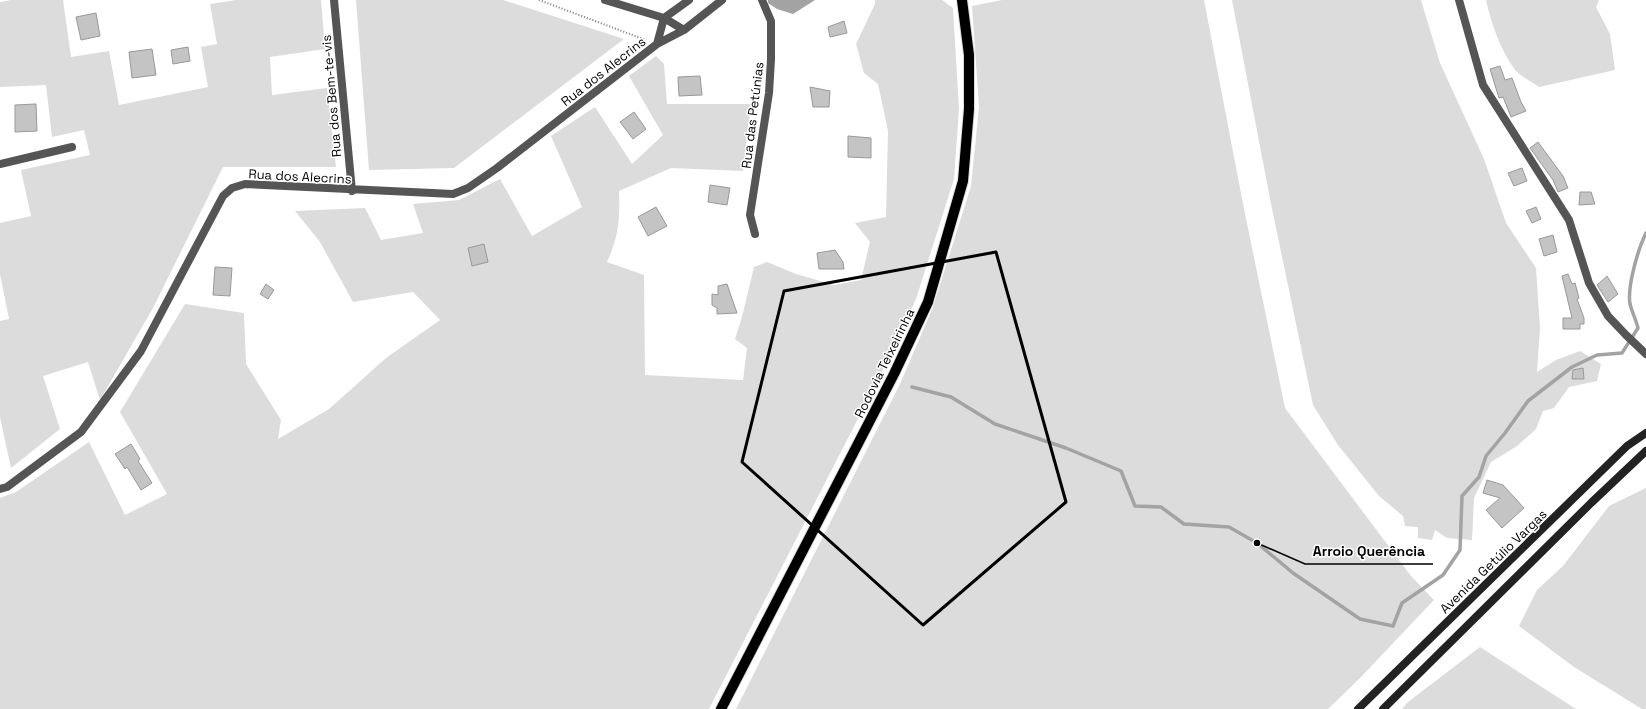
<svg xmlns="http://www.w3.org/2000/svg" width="1646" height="709" font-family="'Space Grotesk',sans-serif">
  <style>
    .green { fill: #dcdcdc }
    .water { fill: #a3a3a3 }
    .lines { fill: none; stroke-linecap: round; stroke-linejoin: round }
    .stream { stroke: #a3a3a3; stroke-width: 3.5 }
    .building { fill: #c4c4c4; stroke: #999 }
    .primary-casing { stroke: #dbdbdb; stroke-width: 12 }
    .path { stroke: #777; stroke-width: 2; stroke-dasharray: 1 2; stroke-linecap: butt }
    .minor { stroke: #555; stroke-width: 8 }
    .secondary { stroke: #222; stroke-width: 8 }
    .primary { stroke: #000; stroke-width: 10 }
    .marked { fill: none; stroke: #000; stroke-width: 3; stroke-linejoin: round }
    .labels { text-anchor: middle; stroke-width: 3; stroke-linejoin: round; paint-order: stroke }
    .street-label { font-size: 13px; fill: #000; stroke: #fff }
    .leader { fill: none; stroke: #000; stroke-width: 1.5 }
    .callout-dot { fill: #000; stroke: #fff; stroke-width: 1.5 }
    .callout-label { font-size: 14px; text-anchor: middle; font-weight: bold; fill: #000; stroke: #fff; stroke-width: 3; stroke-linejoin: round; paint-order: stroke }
  </style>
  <rect width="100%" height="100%" fill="#fff"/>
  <!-- green -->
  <path class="green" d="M11,0H63L71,57L109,51L119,105L208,87L201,47L217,44L210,4L236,0H321L325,49L270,57L272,95L327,88L336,167H223L153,308L100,400L88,362L43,376L60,429L11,468L0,417V321L9,319L0,274V223L31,216L21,170L90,155L84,130L52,137L46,85L0,87V2Z
    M356,0H503L624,39L454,168L369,170Z
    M875,0H942L953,8L959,109L954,179L916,299L885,366L709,709H0V498L16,492L89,442L125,515L167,494L120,412L185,304L244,313L246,364L281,420L278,439L329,409L386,358L440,320L413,292L353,302L320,242L295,211L365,208L381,240L423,233L413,204L459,200L500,179L532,236L582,207L551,136L595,107L632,164L663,135L629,76L656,56L664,64L667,104H751L743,171L671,168L619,191C620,218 619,236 607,262L644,275L645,375L743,380L747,348L735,339L742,317L754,267L767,262L796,274L834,285L861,280L870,242L855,223L886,217L888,131L878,84L864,73L856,44L875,4Z
    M1002,0H1204L1243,204L1285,408L1411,576L1434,600L1360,678L1328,709H736L900,384L933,307L971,186L979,107L972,6Z
    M1232,0H1421L1440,63L1484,159L1506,223L1536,268L1540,328L1537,372L1556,360L1580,351L1601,364L1597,381L1569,387L1554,408L1543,411L1536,429L1517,446L1491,462L1474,498L1472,540L1447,538L1435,530L1432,540L1418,538V527L1405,526L1403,516L1379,496L1338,445L1313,405L1271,204Z
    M1486,0H1599L1596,7L1610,34L1615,70L1539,87C1532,82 1522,77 1516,71C1501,52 1491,23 1486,0Z
    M1646,488V709H1642L1574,667L1519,626L1537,590L1563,566L1609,506Z
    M1480,647L1576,709H1402L1408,702Z"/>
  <!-- water -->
  <path class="water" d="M768,0H815L793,14L777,9L768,3Z"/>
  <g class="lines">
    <!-- stream -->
    <path class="stream" d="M912,387L951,397L995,424L1066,448L1121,471L1135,506L1161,507L1184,524L1229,527L1257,543L1293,573L1360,619L1393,626L1402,603L1443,575L1460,550L1462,496L1479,477L1486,456L1505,433L1528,401L1572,367L1597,355L1622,353L1638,328C1636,320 1632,312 1630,304C1627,287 1638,249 1646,233"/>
  </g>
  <!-- building -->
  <path class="building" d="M96,13L100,36L81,40L76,17Z
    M844,21L847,33L830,37L828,27Z
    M188,47L190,61L173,64L171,50Z
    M152,49L156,75L132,78L129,52Z
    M1500,66L1505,80L1512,78L1521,102L1526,111L1511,117L1503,97L1499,98L1490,69Z
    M700,76L702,95L679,96L678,77Z
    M810,87L830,91L829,107H813Z
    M36,104L37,131L15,132V105Z
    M634,112L646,129L633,139L620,122Z
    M848,136L871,138V158L848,157Z
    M1538,142L1563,176L1568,188L1558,192L1553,180L1530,148Z
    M1522,168L1527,181L1514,186L1508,173Z
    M710,185L730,188L727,205L708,202Z
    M1580,192H1591L1595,204L1579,205Z
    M656,207L667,226L648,236L638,217Z
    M1536,207L1541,219L1532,223L1526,211Z
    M1553,235L1557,252L1544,256L1539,239Z
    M484,244L488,262L472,266L468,248Z
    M835,250L843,262L844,269H819L817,253Z
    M215,267L232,268L230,296L213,295Z
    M1568,274L1572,284L1575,283L1579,298L1577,299L1584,318V324H1580V329H1563V318H1572L1562,276Z
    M1607,276L1618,294L1608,302L1597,285Z
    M266,284L274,290L268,299L260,294Z
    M727,284L737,313L717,314V308L712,305V294L718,295V286Z
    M1583,368L1584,379H1572L1573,370Z
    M131,444L140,459L138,461L152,483L141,490L127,467L125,469L115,454Z
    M1487,480L1503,485L1524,508L1502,528L1486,510L1500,498L1483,493Z"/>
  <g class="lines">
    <defs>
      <path id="primary" d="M721,709L894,374L928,302L963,181L969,109V55L962,0"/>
    </defs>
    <!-- primary casing -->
    <use href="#primary" class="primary-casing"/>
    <!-- path -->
    <path class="path" d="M539,0L646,40"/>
    <!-- minor -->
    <path class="minor" d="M334,0L352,191
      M605,0L664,18L684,30
      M1459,0L1483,85L1569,220L1589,283L1608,316L1626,335L1646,354
      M657,44L664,18L689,0
      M0,164L72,147
      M755,234L750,215L769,93L771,59V21L762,0
      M0,489L7,487L81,432L141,351L223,196L232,188L245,184L453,194L468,188L497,168L657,44L684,30L722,0"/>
    <!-- secondary -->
    <path class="secondary" d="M1358,709L1627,446L1646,433
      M1383,709L1591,503L1646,451"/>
    <!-- primary -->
    <use href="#primary" class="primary"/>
  </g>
  <!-- marked area -->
  <path class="marked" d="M996,252L1066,502L923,625L742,462L784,291Z"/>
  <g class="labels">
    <!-- street labels -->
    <g class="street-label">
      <text transform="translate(603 71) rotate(-38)" y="5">Rua dos Alecrins</text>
      <text transform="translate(331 96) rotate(-95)" y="5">Rua dos Bem-te-vis</text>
      <text transform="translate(752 115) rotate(-83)" y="5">Rua das Petúnias</text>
      <text transform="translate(300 176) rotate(3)" y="5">Rua dos Alecrins</text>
      <text transform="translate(884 363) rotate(-64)" y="5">Rodovia Teixeirinha</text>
      <text transform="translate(1493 561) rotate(-44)" y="5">Avenida Getúlio Vargas</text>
    </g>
  </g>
  <!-- callouts -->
  <path class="leader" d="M1257 543L1305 564H1433"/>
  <circle class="callout-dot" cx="1257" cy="543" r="4"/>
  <g class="callout-label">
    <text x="1369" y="556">Arroio Querência</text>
  </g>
</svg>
